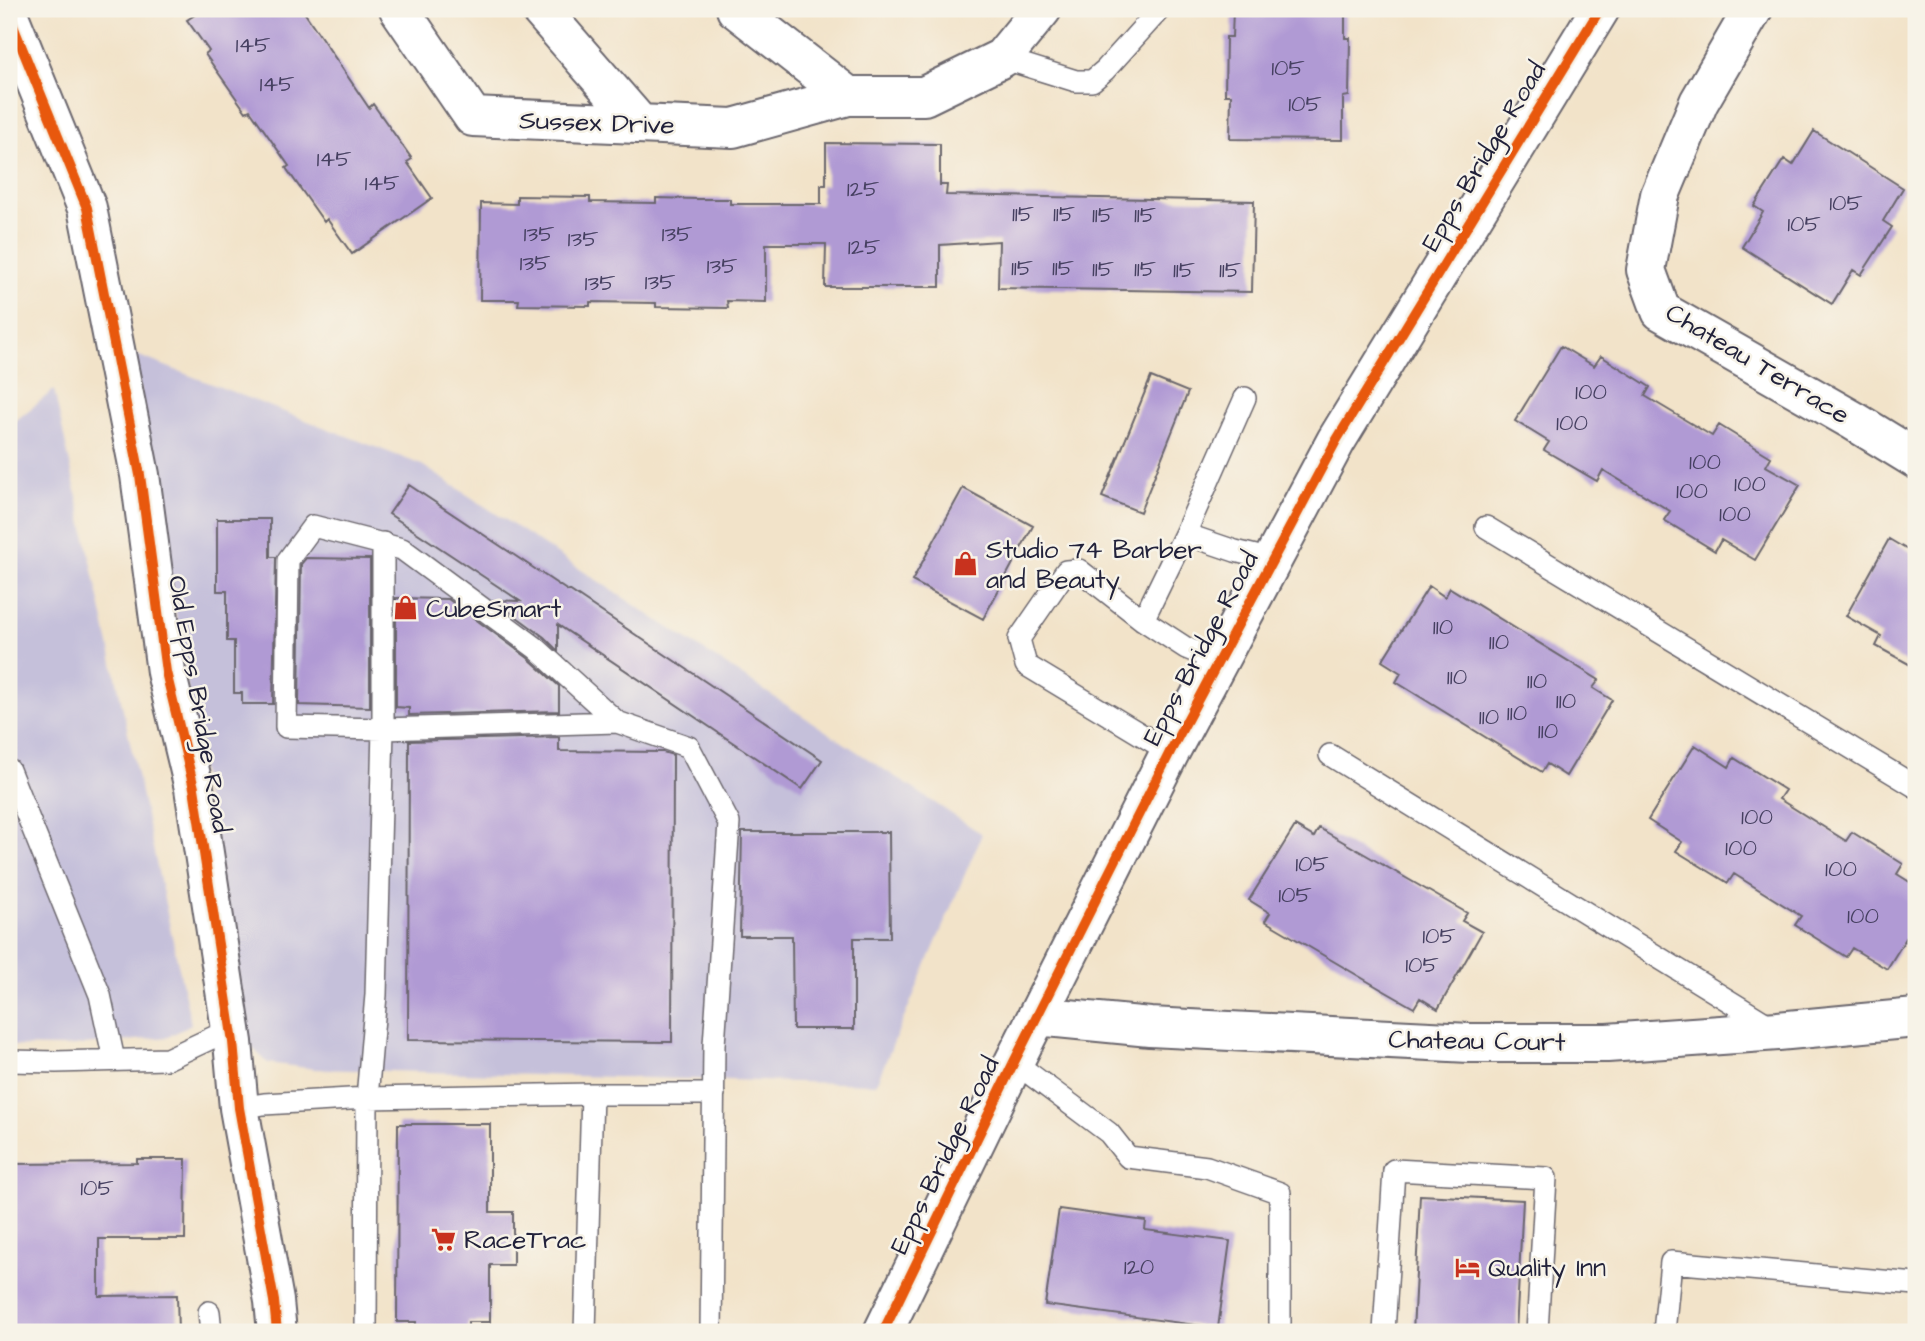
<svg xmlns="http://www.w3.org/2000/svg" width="1925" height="1341" font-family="'Architects Daughter',sans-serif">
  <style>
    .industrial { fill: #c5c0da }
    .building { fill: #b09ad4 }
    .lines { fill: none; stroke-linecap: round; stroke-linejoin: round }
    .lane-casing { stroke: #6b666d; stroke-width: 24 }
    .street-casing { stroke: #6b666d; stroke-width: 42 }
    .lane { stroke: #fff; stroke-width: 21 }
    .street { stroke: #fff; stroke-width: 38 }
    .cycleway-casing { stroke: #f7f3e8; stroke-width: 15 }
    .cycleway { stroke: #e8590c; stroke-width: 10 }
    .labels { text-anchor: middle; stroke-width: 5; stroke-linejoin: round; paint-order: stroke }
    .number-label { font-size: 23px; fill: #464061 }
    .street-label { font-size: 26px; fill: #22223b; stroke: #f7f3e8 }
    .poi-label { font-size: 26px; fill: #22223b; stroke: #f7f3e8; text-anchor: start }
  </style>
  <rect width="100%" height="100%" fill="#f7f3e8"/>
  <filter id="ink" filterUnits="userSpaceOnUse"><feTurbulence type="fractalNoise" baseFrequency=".0143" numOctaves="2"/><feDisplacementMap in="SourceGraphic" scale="14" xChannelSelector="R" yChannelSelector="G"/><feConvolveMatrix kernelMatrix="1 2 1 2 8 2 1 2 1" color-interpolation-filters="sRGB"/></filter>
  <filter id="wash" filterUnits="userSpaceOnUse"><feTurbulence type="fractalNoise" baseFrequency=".00686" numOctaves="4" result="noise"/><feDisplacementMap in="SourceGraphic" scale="28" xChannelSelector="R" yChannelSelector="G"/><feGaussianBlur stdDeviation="1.57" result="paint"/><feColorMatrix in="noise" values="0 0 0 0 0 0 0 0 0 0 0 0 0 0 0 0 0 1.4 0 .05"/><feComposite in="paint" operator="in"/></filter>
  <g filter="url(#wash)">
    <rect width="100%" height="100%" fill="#f2e3c9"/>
    <!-- industrial -->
    <path class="industrial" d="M134,354L422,465L982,834L876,1084L315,1069L268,1063L244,1040Z
      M54,390L191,1024L168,1037L63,1047L9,1046V426Z"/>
    <g id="blocks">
      <!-- building -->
      <path class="building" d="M204,9H302L369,108L373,104L412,159L407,162L432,198L352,254L327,219L324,222L286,168L289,166L250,110L246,112L205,54L209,51L187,20Z
        M1233,9H1345V38H1350L1349,96L1343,97V140L1230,139L1231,95H1225L1226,37H1232Z
        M1814,131L1903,188L1883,221L1892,227L1861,275L1853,270L1832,304L1742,247L1763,212L1754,206L1784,159L1793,165Z
        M826,143L940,144V185H947L946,195L1254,201L1252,292L998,288L999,241L940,245V287H825L826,244H766V302L727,301L728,308L656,307V303L590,302V306L518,305L519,300H480L481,203L517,204V196L590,197V202L656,203V198L698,199H730V204H821V185H826Z
        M1561,346L1594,366L1601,356L1650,387L1645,396L1712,436L1719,425L1771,457L1766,466L1800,485L1755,560L1721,540L1715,551L1664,520L1670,511L1603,470L1597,481L1544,450L1549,442L1515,421Z
        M1151,377L1188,392L1140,512L1102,497Z
        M409,485L568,591L569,590L822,760L802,789L558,625V651L544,637L494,600L520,601L389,514Z
        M963,488L1033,526L983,619L912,581Z
        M217,519H270V557H276L273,704H242V693H234V641H227V591H217Z
        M1889,539L1916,555V668L1876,646L1881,636L1846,616Z
        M306,558L370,559V707L299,705L301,564Z
        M1429,586L1445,597L1450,588L1599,680L1593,688L1612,700L1566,776L1547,764L1542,772L1396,682L1401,673L1382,661Z
        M396,598L448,599L528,658L559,686V711L409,715V708L396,707Z
        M559,737V751L663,752L673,755L672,1042L408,1040L409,741Z
        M1695,745L1729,767L1734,758L1785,790L1779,799L1846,841L1852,832L1903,864L1897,874L1916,886V922L1887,969L1852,948L1846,957L1795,925L1801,916L1734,874L1728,883L1676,851L1682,842L1648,820Z
        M1295,826L1314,837L1319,828L1467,913L1462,921L1482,932L1438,1009L1420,998L1414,1008L1379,988L1265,921L1270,913L1249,900Z
        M742,832H889L890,938H854V1029H793L792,936H740Z
        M398,1124H490V1212H513V1265H490V1322H468V1332H416V1322H397Z
        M137,1159H186L185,1239H99V1296L177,1295L178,1332H10V1328H9V1164L137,1163Z
        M1420,1195L1523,1200L1516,1332H1413Z
        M1059,1209L1146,1221L1145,1230L1230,1241L1218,1328L1045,1305Z"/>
    </g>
  </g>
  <g filter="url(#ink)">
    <use href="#blocks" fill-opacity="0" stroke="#6b666d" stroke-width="2"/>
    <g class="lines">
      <defs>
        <path id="lane" d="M1002,58L1076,81H1092L1105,70L1160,9
          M1486,527L1916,787
          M1185,534L1245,398
          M1143,620L1185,534L1235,551L1272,560
          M617,722L383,729L286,727L288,560L313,526L402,549L536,648L617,722L689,747L729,823L714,1045L711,1332
          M1170,752L1026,665L1019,639L1066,571L1079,570L1143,620L1186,648L1218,661
          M1330,755L1773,1028
          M9,770L100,995L114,1060
          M9,1061L56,1062L167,1059L231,1029
          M1014,1062L1109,1133L1128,1157L1207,1167L1280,1193V1323
          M592,1094H714
          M239,1108L264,1104L367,1098L592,1094L585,1332
          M209,1312L211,1332
          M366,1332L367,1098L376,995L383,729V543
          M1384,1332L1394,1170L1546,1178L1537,1332
          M1664,1332L1671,1262L1916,1284"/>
        <path id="street" d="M399,9L473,117L733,128L848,96H924L1002,58L1042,9
          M540,9L640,124
          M736,9L848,96
          M1753,9L1699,102L1660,195L1646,270L1661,311L1854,421L1916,459
          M9,16L87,208L140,475L166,672L194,788L233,1042L239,1108L274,1301L277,1332
          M1037,1016L1150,1027L1470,1043H1607L1778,1031L1916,1018
          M883,1332L1014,1062L1170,752L1336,441L1600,9"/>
      </defs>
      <!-- lane casing -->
      <use href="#lane" class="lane-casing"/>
      <!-- street casing -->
      <use href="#street" class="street-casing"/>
      <!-- lane -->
      <use href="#lane" class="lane"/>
      <!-- street -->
      <use href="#street" class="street"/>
      <defs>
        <path id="cycleway" d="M9,16L87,208L140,475L166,672L194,788L233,1042L239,1108L274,1301L277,1332
          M883,1332L1014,1062L1170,752L1336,441L1600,9"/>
      </defs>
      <!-- cycleway casing -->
      <use href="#cycleway" class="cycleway-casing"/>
      <!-- cycleway -->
      <use href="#cycleway" class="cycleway"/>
    </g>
  </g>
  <!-- icons -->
  <defs>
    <symbol id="shop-bare" viewBox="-9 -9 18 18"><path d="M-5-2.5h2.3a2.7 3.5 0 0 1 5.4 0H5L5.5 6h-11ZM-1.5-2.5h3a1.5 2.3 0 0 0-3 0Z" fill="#c8321e" stroke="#f7f3e8" stroke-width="2.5" paint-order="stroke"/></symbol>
    <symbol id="supermarket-bare" viewBox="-9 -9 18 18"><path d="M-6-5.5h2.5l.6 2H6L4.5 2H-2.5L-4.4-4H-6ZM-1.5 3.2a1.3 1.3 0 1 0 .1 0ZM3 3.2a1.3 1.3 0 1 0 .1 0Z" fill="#c8321e" stroke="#f7f3e8" stroke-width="2.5" paint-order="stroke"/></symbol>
    <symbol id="hotel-bare" viewBox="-9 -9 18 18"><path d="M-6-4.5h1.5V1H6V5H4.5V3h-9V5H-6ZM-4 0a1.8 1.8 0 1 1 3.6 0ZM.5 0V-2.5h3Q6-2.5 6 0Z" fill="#c8321e" stroke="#f7f3e8" stroke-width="2.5" paint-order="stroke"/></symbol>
  </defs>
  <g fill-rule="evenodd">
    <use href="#shop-bare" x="948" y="546" width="35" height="35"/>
    <use href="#shop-bare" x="388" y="590" width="35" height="35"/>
    <use href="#supermarket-bare" x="426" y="1222" width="35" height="35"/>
    <use href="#hotel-bare" x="1450" y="1250" width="35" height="35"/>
  </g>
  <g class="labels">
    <!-- number labels -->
    <g class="number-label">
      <text x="253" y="52">145</text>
      <text x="1288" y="75">105</text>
      <text x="277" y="91">145</text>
      <text x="1305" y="111">105</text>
      <text x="334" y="166">145</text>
      <text x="382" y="190">145</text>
      <text x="863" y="196">125</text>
      <text x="1846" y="210">105</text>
      <text x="1023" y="221">115</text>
      <text x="1064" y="221">115</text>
      <text x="1103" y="222">115</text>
      <text x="1145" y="222">115</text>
      <text x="1804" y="231">105</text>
      <text x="539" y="241">135</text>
      <text x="677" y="241">135</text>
      <text x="583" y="246">135</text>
      <text x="864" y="254">125</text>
      <text x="535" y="270">135</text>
      <text x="722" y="273">135</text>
      <text x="1022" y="275">115</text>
      <text x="1063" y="275">115</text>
      <text x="1103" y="276">115</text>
      <text x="1145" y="276">115</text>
      <text x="1184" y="277">115</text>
      <text x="1230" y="277">115</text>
      <text x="660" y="289">135</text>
      <text x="600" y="290">135</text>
      <text x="1591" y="399">100</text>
      <text x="1572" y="430">100</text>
      <text x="1705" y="469">100</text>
      <text x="1750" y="491">100</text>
      <text x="1692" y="498">100</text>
      <text x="1735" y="521">100</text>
      <text x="1443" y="634">110</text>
      <text x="1499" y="649">110</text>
      <text x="1457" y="684">110</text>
      <text x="1537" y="688">110</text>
      <text x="1566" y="708">110</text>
      <text x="1517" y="720">110</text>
      <text x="1489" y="724">110</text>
      <text x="1548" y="738">110</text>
      <text x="1757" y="824">100</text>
      <text x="1741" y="855">100</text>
      <text x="1312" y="871">105</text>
      <text x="1841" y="876">100</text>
      <text x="1295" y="902">105</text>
      <text x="1863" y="923">100</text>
      <text x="1439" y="943">105</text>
      <text x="1422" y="972">105</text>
      <text x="97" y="1195">105</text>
      <text x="1139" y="1274">120</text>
    </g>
    <!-- street labels -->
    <g class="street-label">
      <text transform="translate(597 122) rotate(2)" y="9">Sussex Drive</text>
      <text transform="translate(1483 156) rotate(-59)" y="9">Epps Bridge Road</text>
      <text transform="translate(1758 363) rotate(31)" y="9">Chateau Terrace</text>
      <text transform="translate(1200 648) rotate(-62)" y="9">Epps Bridge Road</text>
      <text transform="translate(200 704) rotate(80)" y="9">Old Epps Bridge Road</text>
      <text transform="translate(1477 1040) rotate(1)" y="9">Chateau Court</text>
      <text transform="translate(944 1155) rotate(-64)" y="9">Epps Bridge Road</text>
    </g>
    <!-- poi labels -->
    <g class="poi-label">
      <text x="986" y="558">Studio 74 Barber<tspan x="986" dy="30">and Beauty</tspan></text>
      <text x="426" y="617">CubeSmart</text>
      <text x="464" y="1248">RaceTrac</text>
      <text x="1488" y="1276">Quality Inn</text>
    </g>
  </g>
  <!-- margin -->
  <rect width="1925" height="1341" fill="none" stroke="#f7f3e8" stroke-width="35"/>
</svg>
